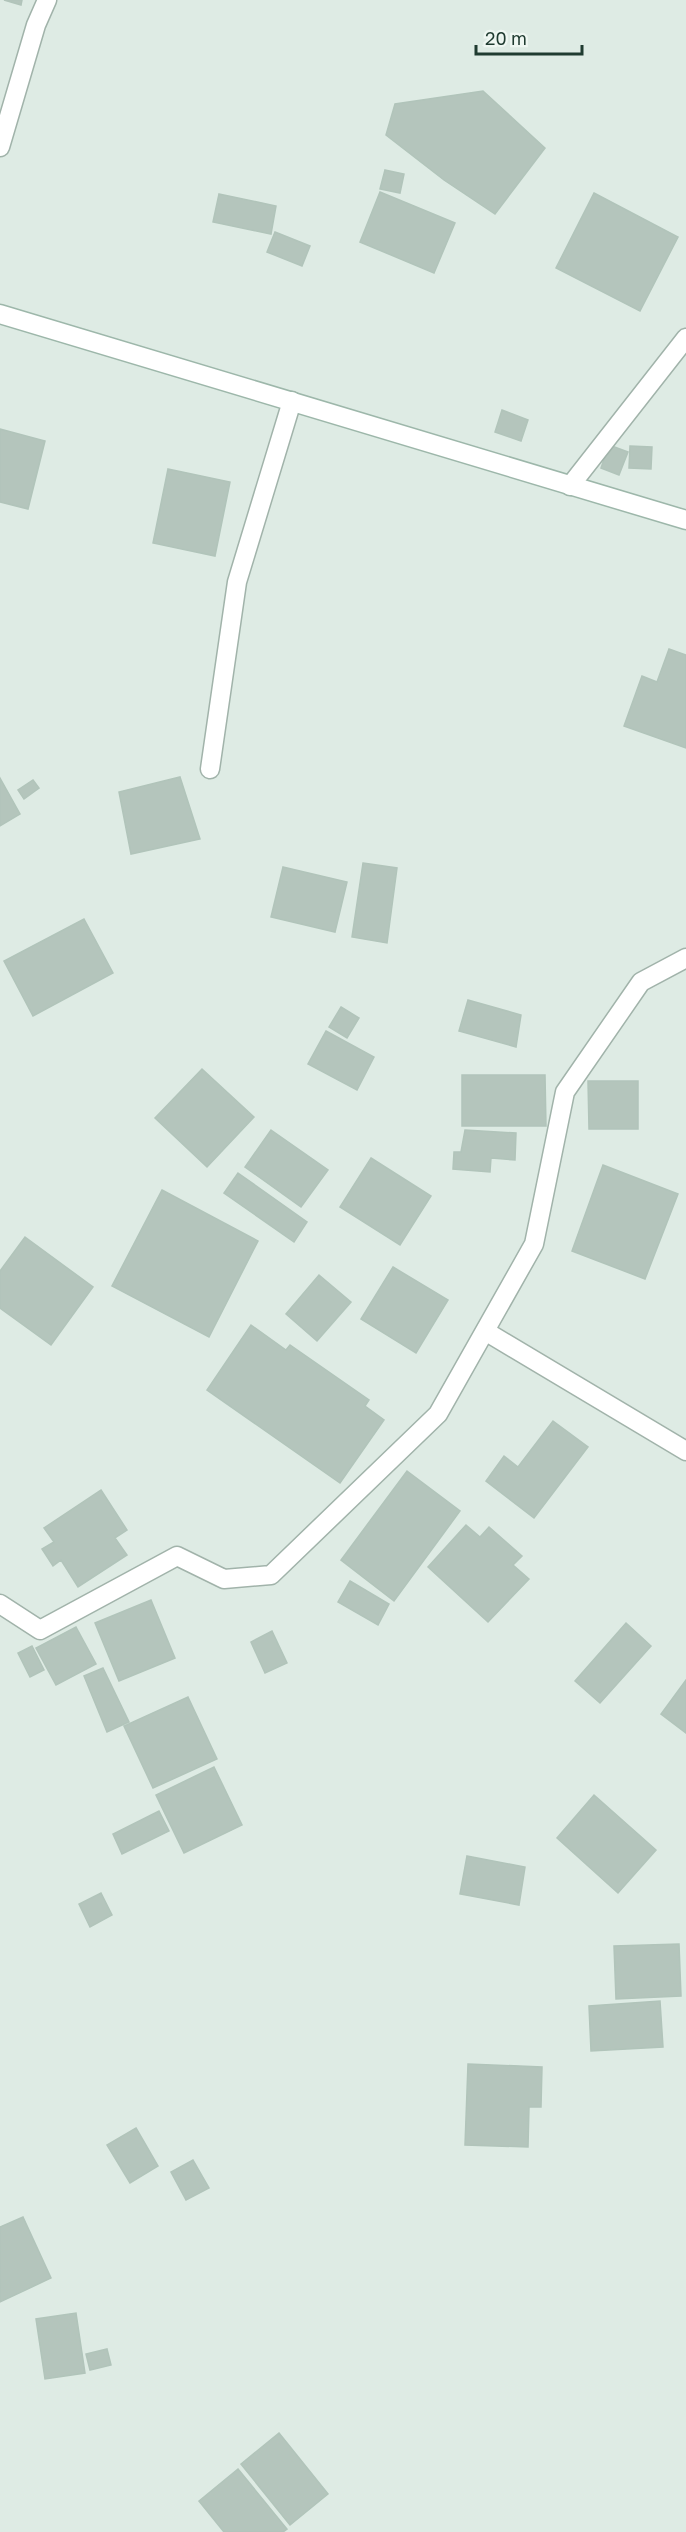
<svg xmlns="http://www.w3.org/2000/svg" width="686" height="2532" font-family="'Golos Text',sans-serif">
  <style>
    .building { fill: #b4c5bc; stroke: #b1c4ba; stroke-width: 1.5 }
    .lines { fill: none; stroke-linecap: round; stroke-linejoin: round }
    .street-casing { stroke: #a1b3aa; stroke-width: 21 }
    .secondary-casing { stroke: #9db7aa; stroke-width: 21 }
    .street { stroke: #fff; stroke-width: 18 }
    .secondary { stroke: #fff; stroke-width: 18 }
  </style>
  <rect width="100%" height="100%" fill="#deebe4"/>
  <!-- building -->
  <path class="building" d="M4,0H22L21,5Z
    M483,91L545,148L495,214L444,180L386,135L395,104Z
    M385,170L404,174L400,193L380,189Z
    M380,192L455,223L434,273L360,242Z
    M594,193L678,237L640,311L556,268Z
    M219,194L276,206L271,234L213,222Z
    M275,232L310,246L302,266L267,252Z
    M502,410L528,420L521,441L495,432Z
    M0,429L45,441L28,509L0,502Z
    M609,445L628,452L619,475L601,468Z
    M630,446L652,447L651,469L629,468Z
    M168,469L230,482L215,556L153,543Z
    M669,649L686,655V748L624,726L642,676L657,682Z
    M180,777L200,839L131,854L119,792Z
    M0,778L20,814L0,826Z
    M33,780L39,788L24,799L18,790Z
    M363,863L397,868L387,943L352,937Z
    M283,867L347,882L335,932L271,917Z
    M84,919L113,973L33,1016L4,961Z
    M468,1000L521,1015L516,1047L459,1031Z
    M341,1007L359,1018L347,1038L329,1027Z
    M326,1031L374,1057L357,1090L308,1064Z
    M202,1069L254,1117L207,1167L155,1118Z
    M462,1075H545L546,1126H462Z
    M588,1081H638V1129H589Z
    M271,1130L328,1170L301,1207L245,1167Z
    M465,1130L516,1133L515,1160L491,1158L490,1172L453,1169L454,1152H461Z
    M371,1158L431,1196L400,1245L340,1207Z
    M603,1165L678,1194L645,1279L572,1251Z
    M238,1173L307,1222L294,1242L224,1193Z
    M162,1190L258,1241L209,1337L112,1286Z
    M25,1237L93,1287L51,1345L0,1308V1271Z
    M393,1267L448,1300L416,1353L361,1319Z
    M319,1275L351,1302L317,1341L286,1314Z
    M251,1325L286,1350L290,1345L369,1400L365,1406L384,1420L340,1483L207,1390Z
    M553,1421L588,1447L534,1518L486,1481L504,1456L518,1467Z
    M407,1471L460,1511L394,1601L341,1560Z
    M101,1490L127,1530L115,1538L127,1555L78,1587L61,1560L53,1566L42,1549L54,1542L44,1528Z
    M466,1525L480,1537L489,1527L522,1556L513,1565L529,1579L488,1622L428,1567Z
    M350,1581L389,1604L378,1625L338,1602Z
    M151,1600L175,1658L119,1681L95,1623Z
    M626,1623L651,1646L600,1703L575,1681Z
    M76,1627L96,1664L56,1685L36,1648Z
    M272,1631L287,1663L265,1673L251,1642Z
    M32,1646L44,1670L30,1677L18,1653Z
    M103,1668L129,1722L107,1732L84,1676Z
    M686,1680V1733L661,1714Z
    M188,1697L217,1759L153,1788L124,1726Z
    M214,1767L242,1825L184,1853L156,1795Z
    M594,1795L656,1850L618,1893L557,1838Z
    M159,1811L169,1831L122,1854L113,1834Z
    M467,1856L525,1867L519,1905L460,1894Z
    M101,1893L112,1915L90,1927L79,1904Z
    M679,1944L681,1996L616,1999L614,1946Z
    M660,2001L663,2047L591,2051L589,2006Z
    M468,2064L542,2067L541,2107H529L528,2147L465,2145Z
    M136,2128L158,2166L130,2183L107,2145Z
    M193,2160L209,2188L186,2200L171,2172Z
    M23,2217L51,2278L0,2302V2227Z
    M76,2313L85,2373L45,2379L36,2319Z
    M107,2349L111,2365L90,2370L86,2354Z
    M279,2433L328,2494L290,2525L241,2464Z
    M238,2469L287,2529L283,2532H224L199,2501Z"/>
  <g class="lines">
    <defs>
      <path id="street" d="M0,147L36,25L47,0
        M570,486L686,338
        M210,769L237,582L292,401
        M485,1331L686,1451
        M0,1604L40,1630L177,1556L224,1579L271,1575L438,1414L534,1244L565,1092L641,982L686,958"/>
      <path id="secondary" d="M0,314L686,520"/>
    </defs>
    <!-- street casing -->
    <use href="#street" class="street-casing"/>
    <!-- secondary casing -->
    <use href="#secondary" class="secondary-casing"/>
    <!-- street -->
    <use href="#street" class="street"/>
    <!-- secondary -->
    <use href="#secondary" class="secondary"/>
  </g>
  <!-- scale -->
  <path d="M476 45v9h106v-9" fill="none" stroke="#1f3b30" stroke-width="3"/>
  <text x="485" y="45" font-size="18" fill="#1f3b30" stroke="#eff7f2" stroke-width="4.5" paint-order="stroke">20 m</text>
</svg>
